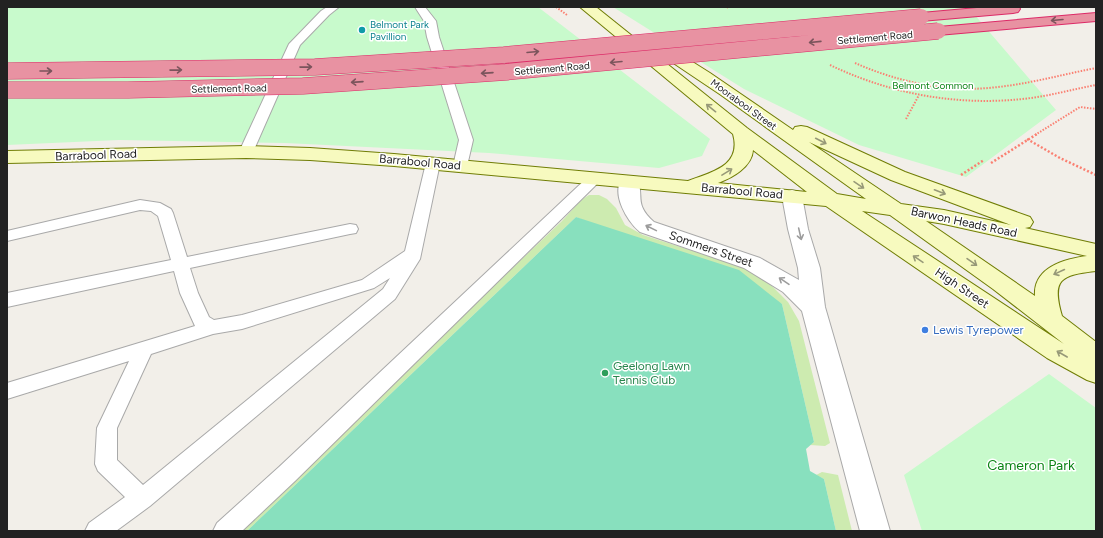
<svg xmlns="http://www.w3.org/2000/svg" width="1103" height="538" font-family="Figtree,sans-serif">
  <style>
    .grass { fill: #cdebb0 }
    .park { fill: #c8facc }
    .pitch { fill: #88e0be }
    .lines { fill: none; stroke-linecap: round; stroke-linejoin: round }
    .lane-casing { stroke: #a9a9a9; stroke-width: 2 }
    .street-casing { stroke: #a9a9a9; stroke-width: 2 }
    .secondary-casing { stroke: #707d05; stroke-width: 2 }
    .highway-casing { stroke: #dc2a67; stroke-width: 2 }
    .path-far1 { stroke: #fa8072; stroke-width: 2; stroke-dasharray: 1.5 1.5; stroke-linecap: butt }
    .path { stroke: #fa8072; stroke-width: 2.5; stroke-dasharray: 2 2; stroke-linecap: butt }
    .lane { fill: #fff; fill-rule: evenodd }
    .street { fill: #fff; fill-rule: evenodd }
    .secondary { fill: #f7fabf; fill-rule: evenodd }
    .highway { fill: #e892a2; fill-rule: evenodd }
    .highway-bridge-casing { stroke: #dc2a67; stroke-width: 17; stroke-linecap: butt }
    .highway-bridge { stroke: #e892a2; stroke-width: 16 }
    .oneway { stroke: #7b545c }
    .oneway2 { stroke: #979978 }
    .oneway3 { stroke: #9c9c9c }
    .culture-dot { fill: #0f9aa8; stroke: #fff; stroke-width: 1.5 }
    .shop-dot { fill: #3f7fe0; stroke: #fff; stroke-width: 1.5 }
    .leisure-dot { fill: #2e9e5b; stroke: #fff; stroke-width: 1.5 }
    .labels { text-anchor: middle; stroke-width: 3; stroke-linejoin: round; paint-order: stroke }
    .far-culture-label { font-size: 10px; fill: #0d838f; stroke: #fff; text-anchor: start }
    .far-street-label { font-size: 10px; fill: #222; stroke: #fff }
    .far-park-label { font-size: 10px; fill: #0c8416; stroke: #fff }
    .street-label { font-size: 12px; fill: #222; stroke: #fff }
    .shop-label { font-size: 12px; fill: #366cbe; stroke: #fff; text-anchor: start }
    .leisure-label { font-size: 12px; fill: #27864d; stroke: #fff; text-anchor: start }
    .near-park-label { font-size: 14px; fill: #0c8416; stroke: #fff }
  </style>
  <rect width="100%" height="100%" fill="#f2efe9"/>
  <!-- grass -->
  <path class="grass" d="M589,195H599L607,199L616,208L625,225L643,235L740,266L757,274L773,287L788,302L799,321L830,443L825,446L810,445L814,442L782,304L576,217L247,531H235L562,221C571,212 578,201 589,195Z
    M822,472L838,475L852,531H836L824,479L816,475Z"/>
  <!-- park -->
  <path class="park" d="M7,7H538L710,139L702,156L659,168L489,153L285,143L119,140L7,145Z
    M613,7H968L1056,110L966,177L859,145L744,89Z
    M1049,374L1096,408V531H922L904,475Z"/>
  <!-- pitch -->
  <path class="pitch" d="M576,217L739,270L782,304L814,442L806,449L810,471L824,479L836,531H247Z"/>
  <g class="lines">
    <defs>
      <path id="lane" d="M327,7H339L329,15L300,45L253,152L251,155L246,156L241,155L239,152L289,44L321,11Z
        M415,7H425L436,21L439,37L473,140L467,166L465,169L460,170L455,169L453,166L459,140L427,37L424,21Z
        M433,159L438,160L440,163L420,259L395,299L150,506L116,531H85L89,523L125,497L98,471L95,464L97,428L129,361L7,399V383L195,326L180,293L174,271L7,307V293L171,260L158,216L151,211L140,210L7,241V231L140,200L160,203L171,209L173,213L187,257L350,224L356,225L358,229L356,233L350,234L190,268L198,293L209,317L214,320L242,315L362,280L405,251L426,163L428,160ZM390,278L383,289L143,485L117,460V428L151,354L213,334L242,329L374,288Z
        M594,174L599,176L601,179L599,182L295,481L242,531H213L217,523L279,467L589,176Z"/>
      <path id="street" d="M629,176L636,178C646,194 632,203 654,222L760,258L799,280L798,268L788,229L782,196L785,192L792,190L799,192L802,196L808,229L820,268L825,307L890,531H860L802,311L783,292L744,268L640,232C627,221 611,194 622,178Z"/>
      <path id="secondary" d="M580,7H596L747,128L837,194L866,199L721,95L654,50L651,47L654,44L659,42L664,44L710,73L793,130L795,127L801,126L807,127L905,172L1030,217L1033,222L1030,227L1025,228L1096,244V271C1061,275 1051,279 1062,316L1096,342V383L1087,380L1047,358L826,206L394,166L310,160L246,158L7,163V151L246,146L310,148L394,154L688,181C712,172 742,166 733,134ZM809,142L891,180L1011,225L944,210L901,204ZM753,150L807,192L718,183C732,178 752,167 753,150ZM862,211L890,215L993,289L1064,344ZM926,221L944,224L1087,256C1065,259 1033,267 1035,296Z"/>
      <path id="highway" d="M988,7H1019L1020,9L1018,12L1013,13L921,21L916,20L914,17L916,14L921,13Z
        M1096,13V21L938,35L933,34L931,31L933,28L938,27Z"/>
    </defs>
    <!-- lane casing -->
    <use href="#lane" class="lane-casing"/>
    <!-- street casing -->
    <use href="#street" class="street-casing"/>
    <!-- secondary casing -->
    <use href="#secondary" class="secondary-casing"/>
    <!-- highway casing -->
    <use href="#highway" class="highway-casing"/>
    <!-- path-far1 -->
    <path class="path-far1" d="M556,7L567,15
      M727,7L729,8
      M855,63C896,81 943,92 988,88C1025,85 1060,75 1096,68
      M830,65C893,95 961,107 1031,98C1053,95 1074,89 1096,85
      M906,119L919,95
      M1035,135L1080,107L1096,109"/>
    <!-- path -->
    <path class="path" d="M1027,139L1060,158L1096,175
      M991,163L1037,134
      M961,175L984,160"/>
    <!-- lane -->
    <use href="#lane" class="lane"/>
    <!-- street -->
    <use href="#street" class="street"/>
    <!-- secondary -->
    <use href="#secondary" class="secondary"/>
    <!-- highway -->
    <use href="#highway" class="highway"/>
    <defs>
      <path id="highway-bridge" d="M7,71L315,67L504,55L921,17
        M7,90H128L303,86L506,72L938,31"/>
    </defs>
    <!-- highway-bridge casing -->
    <use href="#highway-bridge" class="highway-bridge-casing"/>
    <!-- highway-bridge -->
    <use href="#highway-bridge" class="highway-bridge"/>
  </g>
  <!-- one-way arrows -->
  <defs><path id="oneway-shaft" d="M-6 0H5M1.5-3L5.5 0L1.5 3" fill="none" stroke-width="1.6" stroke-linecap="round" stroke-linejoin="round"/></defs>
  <g class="oneway">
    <use href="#oneway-shaft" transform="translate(1057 20) rotate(175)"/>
    <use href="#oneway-shaft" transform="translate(815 42) rotate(174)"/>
    <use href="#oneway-shaft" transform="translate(533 52) rotate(-5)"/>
    <use href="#oneway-shaft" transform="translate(616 62) rotate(175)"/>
    <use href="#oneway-shaft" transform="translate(306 67) rotate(-1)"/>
    <use href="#oneway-shaft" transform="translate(176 70) rotate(-1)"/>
    <use href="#oneway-shaft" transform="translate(46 71)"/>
    <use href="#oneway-shaft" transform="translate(487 73) rotate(176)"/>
    <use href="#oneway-shaft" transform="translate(357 82) rotate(176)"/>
  </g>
  <g class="oneway2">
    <use href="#oneway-shaft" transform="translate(711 108) rotate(-141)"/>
    <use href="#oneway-shaft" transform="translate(821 141) rotate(27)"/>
    <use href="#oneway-shaft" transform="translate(727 172) rotate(-32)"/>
    <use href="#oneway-shaft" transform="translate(859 185) rotate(34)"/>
    <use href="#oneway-shaft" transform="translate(940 192) rotate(21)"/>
    <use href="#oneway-shaft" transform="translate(918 259) rotate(-146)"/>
    <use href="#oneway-shaft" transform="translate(972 262) rotate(35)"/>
    <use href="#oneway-shaft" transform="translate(1059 272) rotate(155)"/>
    <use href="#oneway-shaft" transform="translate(1062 354) rotate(-150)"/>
  </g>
  <g class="oneway3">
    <use href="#oneway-shaft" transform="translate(651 228) rotate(-154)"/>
    <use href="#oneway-shaft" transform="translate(800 234) rotate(77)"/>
    <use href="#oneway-shaft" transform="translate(784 281) rotate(-146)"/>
  </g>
  <!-- markers -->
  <circle class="culture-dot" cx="362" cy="30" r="4"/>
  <circle class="shop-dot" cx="925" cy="330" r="4"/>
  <circle class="leisure-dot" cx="605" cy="373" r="4"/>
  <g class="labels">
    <!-- far-culture labels -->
    <g class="far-culture-label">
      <text x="370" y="28">Belmont Park<tspan x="370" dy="12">Pavillion</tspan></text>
    </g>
    <!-- far-street labels -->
    <g class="far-street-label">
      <text transform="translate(875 37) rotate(-5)" y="4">Settlement Road</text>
      <text transform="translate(552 68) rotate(-5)" y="4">Settlement Road</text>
      <text transform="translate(229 88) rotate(-1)" y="4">Settlement Road</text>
      <text transform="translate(744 104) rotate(36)" y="4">Moorabool Street</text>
    </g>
    <!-- far-park labels -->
    <g class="far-park-label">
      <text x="933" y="89">Belmont Common</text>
    </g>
    <!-- street labels -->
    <g class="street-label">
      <text transform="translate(96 155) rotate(-2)" y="4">Barrabool Road</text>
      <text transform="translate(420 162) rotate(5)" y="4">Barrabool Road</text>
      <text transform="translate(742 191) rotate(5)" y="4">Barrabool Road</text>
      <text transform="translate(964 222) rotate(12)" y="4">Barwon Heads Road</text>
      <text transform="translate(711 249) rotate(19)" y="4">Sommers Street</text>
      <text transform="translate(962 288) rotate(34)" y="4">High Street</text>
    </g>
    <!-- shop labels -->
    <g class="shop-label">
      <text x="933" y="334">Lewis Tyrepower</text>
    </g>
    <!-- leisure labels -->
    <g class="leisure-label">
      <text x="613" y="370">Geelong Lawn<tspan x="613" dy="14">Tennis Club</tspan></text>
    </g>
    <!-- near-park labels -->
    <g class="near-park-label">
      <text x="1031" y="470">Cameron Park</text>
    </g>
  </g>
  <!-- border -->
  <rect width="1103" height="538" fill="none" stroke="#222222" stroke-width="16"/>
</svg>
